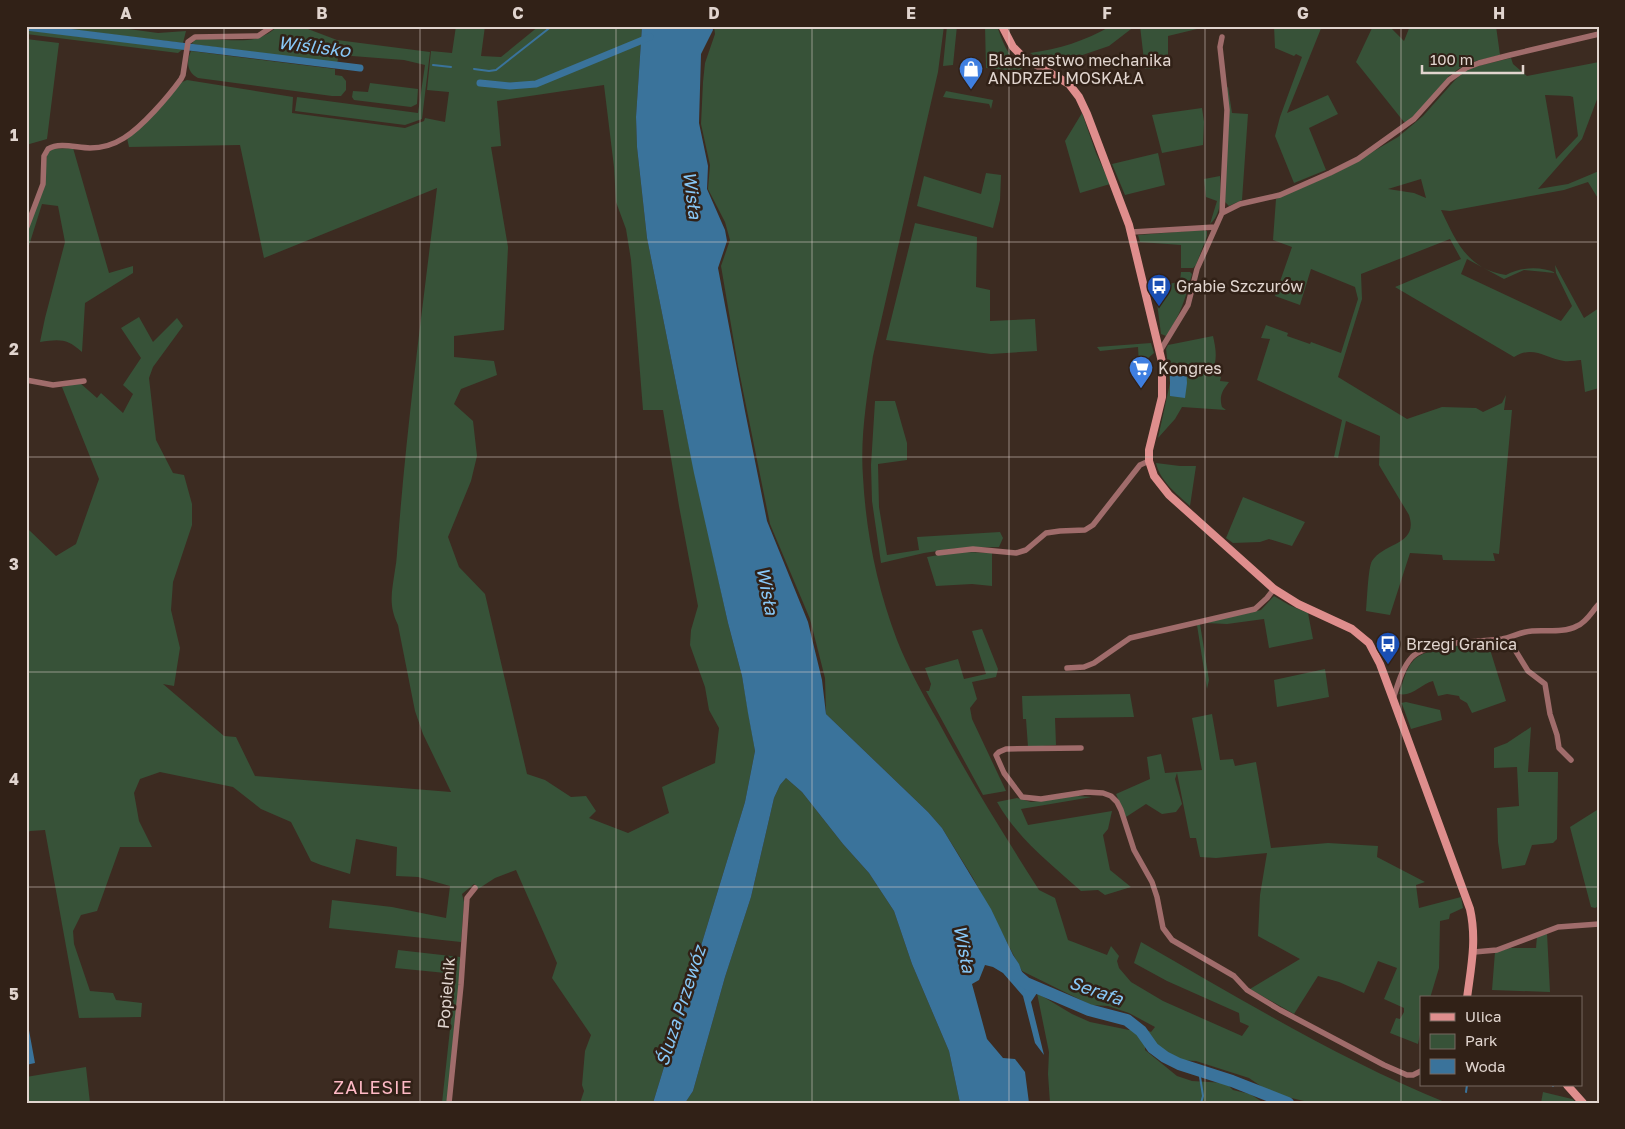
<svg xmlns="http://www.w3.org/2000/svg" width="1625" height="1129" font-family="'Golos Text',sans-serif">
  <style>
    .green { fill: #375238; fill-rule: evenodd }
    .water { fill: #3a739b }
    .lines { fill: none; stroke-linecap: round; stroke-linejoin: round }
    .stream { stroke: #3a739b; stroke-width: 2 }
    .canal { stroke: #3a739b; stroke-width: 7 }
    .river { stroke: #3a739b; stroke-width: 12 }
    .street { stroke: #a06c6b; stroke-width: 5.5 }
    .secondary { stroke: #df8e8d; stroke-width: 8 }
    .grid { fill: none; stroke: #e1d5cf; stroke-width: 1; stroke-opacity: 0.55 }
    .labels { text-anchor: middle; stroke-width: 5; stroke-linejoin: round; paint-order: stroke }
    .poi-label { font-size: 16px; fill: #e1d5cf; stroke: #312117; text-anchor: start }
    .street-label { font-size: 16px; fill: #e1d5cf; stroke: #312117 }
    .water-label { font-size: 18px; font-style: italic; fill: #88c8f7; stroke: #312117 }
    .neighbourhood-label { font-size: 18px; letter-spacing: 1px; fill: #feb9c5; stroke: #312117 }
    .neatline { fill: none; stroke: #e1d5cf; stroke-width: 2 }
    .grid-label { font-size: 16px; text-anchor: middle; font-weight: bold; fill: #e1d5cf }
  </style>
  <rect width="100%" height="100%" fill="#3c2b21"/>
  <!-- green -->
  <path class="green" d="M40,26H106L158,33L186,31L183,43Z
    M278,26H300L337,40L430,52L422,119L405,125L295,111L297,97L418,113L425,65L404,60L339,55L337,63L192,44L194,40C217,36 244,46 265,35C270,33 274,29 278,26Z
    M456,26H485L481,56L501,57L539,26H642L636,117L637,147L647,238L684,423L728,623L742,676L755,751L745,802L653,1103H580L584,1091L582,1085L585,1051L591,1035L552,978L557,963L516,870L495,878L478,889L474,884L462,894L464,902L461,942L329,928L332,900L392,907L446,918L450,886L418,877L396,876L397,847L356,839L350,874L321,865L311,861L291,822L261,809L233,787L160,772L140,779L134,793L139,821L152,847H120L97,911L81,915L73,931L74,944L90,991L113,993L116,1000L142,1003L141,1017L79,1018L45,830L30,831L26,834V531L29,530L56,556L76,544L99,479L62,387L80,383L97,398L101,393L123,413L133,394L123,385L141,358L121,328L139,317L153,342L177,318L183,326L153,367L149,378L156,440L173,473L184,475L192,504V525L173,582L171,610L180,648L174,686L163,684L224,736L236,737L255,776L451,792L423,734L415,711L398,625C388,605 392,591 395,570C397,560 397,550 398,540C407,422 423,305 437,188L264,258L240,145L129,147L127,138L180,83L187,80L293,97L292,113L405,128L424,121L425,118L445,122L449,92L427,90L431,51L452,53ZM604,85L614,167L616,202L626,229L631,260L643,410H663L679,506L698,606L691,630L690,645L705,687L709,710L719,728L715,763L662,787L669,813L628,833L589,818L596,811L586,796L571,797L545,780L527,774L485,594L459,567L448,537L471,481L477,456L473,421L454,404L461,389L497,375L494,361L454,357V336L504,330L508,247L491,147L501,146L497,101Z
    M714,26H944L938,72L873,356C867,396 860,437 863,477C866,533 877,587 897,640C908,668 923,695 938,721C969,779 1004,835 1039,890L1055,898L1068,940L1107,955L1111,946L1119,956L1117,961L1119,968L1131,982L1163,1001L1242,1036L1249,1026L1240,1022L1239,1013L1167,981L1134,963L1141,942C1241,999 1340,1060 1447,1103H1312L1271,1093L1249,1078L1196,1061L1176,1060L1166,1054L1148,1037L1145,1040V1050L1177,1076L1192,1081L1226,1083L1233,1090L1250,1094L1264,1103H1050L1048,1074L1049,1052L1037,993L1072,1014L1090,1022L1129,1030H1136L1141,1027L1151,1032L1155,1027L1129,1013L1108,1006L1091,1005L1022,971L973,878L942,828L928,812L826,714L825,678L810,619L770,524L738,366L721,266L730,240L725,222L708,189L710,165L701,124L703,82L705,63L715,34Z
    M947,26H957L953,65L943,66Z
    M985,26H997C1003,43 1008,57 1023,68L1017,71L986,68Z
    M1111,26L1115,29L1120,26H1135L1109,46L1059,63L1053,67L1039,61L1038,58L1030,53C1059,49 1085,41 1111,26Z
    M1140,26H1200L1197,29L1168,36V68L1145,69Z
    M1274,26H1322L1287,113L1328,95L1338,114L1309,128L1326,170L1294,183L1275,136L1280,117L1302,57L1296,54L1294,56L1275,48Z
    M1373,26H1389L1404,41L1410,26H1496L1500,55L1476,61L1460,68L1449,76L1422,108L1408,122H1404L1356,62Z
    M26,30L183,49L178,53L26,34Z
    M26,39L59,43L47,139L26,145Z
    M191,51L335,69V75L342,76L346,81V90L341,96H332L198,78C187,72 186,62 191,51Z
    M1511,58L1513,64L1527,76L1599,62V94L1582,139L1538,189L1568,184L1599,171V200L1588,182L1564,190L1450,211L1441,210C1456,241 1467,269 1506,275C1520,267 1541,266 1556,273L1555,265L1584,318L1599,308V388L1585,392L1581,360C1576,360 1569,362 1564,361C1545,358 1533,345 1514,357L1395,287L1461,259L1450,239L1361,274L1362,299L1338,377L1407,419L1442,407L1476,408L1483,412L1502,403L1506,395L1504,410H1512L1499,554L1493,553L1495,561L1443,560L1442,555L1410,553L1390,615L1366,611C1367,601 1368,568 1372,561C1384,542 1419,545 1409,515L1379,465L1380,436L1346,421L1338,458L1334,457L1342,420L1257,380L1270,339L1261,338L1266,325L1288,333L1287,336L1310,344L1311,342L1341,353L1358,299L1355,287L1311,269L1300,305L1275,296L1292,247L1273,240L1276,199L1336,173L1398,137L1423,116L1456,79L1465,71L1478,66ZM1545,95L1570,96L1573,97L1578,136L1556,159ZM1421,179L1426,198L1414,193L1388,189ZM1467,259L1504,279L1524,270L1556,273L1572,306L1561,321L1461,274Z
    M370,83L418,89L417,104L411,107L354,100L352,97L353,91L368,92Z
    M1228,87L1232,113L1248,114L1242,200L1229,206L1225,202L1226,88Z
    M946,91L993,100L991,109L989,104L943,97Z
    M1202,108L1204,122L1203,145L1162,153L1152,115Z
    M1082,113L1096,153L1110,184L1080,193L1065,141Z
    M73,148L109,273L133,266V273L85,303L82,352C67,338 59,339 40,342L45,318L65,242L58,206L42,204L26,255V234L44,186L47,153L52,149Z
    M1158,153L1165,185L1125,195L1112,164Z
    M986,173L1001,175L1000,200L993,228L917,206L924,176L981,194Z
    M1220,176C1221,193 1223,212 1210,224L1217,201L1206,197L1204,179Z
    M915,223L977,237L976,287L990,290V321L1035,319L1037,351L991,354L886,340Z
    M1201,230L1207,231V236L1196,265L1193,268H1181V245L1140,242L1138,235Z
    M1181,272H1190L1192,274C1186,297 1180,316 1166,336L1161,334L1157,303L1151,292L1154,290V286L1180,282Z
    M1213,336C1216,350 1218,360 1211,373L1221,377L1220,381L1229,382C1222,391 1219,396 1222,407L1226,410L1182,407L1175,419L1158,438L1170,383L1166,349L1168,345Z
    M1151,343L1154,353L1139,366L1138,347L1100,351L1097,347Z
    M875,401H895L907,443V460L878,464L879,507L887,555L919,550L917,537L1000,532L1003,538L999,547L958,548L924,553L881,563L872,501L871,465Z
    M1156,463L1180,466H1196L1190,506C1176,493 1160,481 1156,463Z
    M1243,497L1305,522L1292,546L1269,539L1260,542L1233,543L1226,538Z
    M965,552L992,553V586L972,584L936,586L927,557L950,553Z
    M1274,596L1289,605L1308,613L1313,639L1269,648L1264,619L1227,624L1205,623L1261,610Z
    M1200,624L1209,680L1207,689L1197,625Z
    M982,629L998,669L996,677L972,682L977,699L970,708L972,719L1006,791L983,795L926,691H929L931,684L925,668L958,659L964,679L986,674L972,631Z
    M1488,643L1506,701L1472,713L1467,703L1460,699L1459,696L1447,694L1438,696L1433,681C1421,684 1412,697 1399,694C1403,683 1405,670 1413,661C1426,646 1468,645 1488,643Z
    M1325,669L1329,697L1277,707L1274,680Z
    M1130,694L1134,717L1055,718L1056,745L1028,747L1026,719H1023L1022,696Z
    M1406,702L1440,710L1442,720L1411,729L1402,704L1401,703Z
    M1212,714L1220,760L1233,759L1235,766L1256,762L1271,848L1328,843L1378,846L1377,857L1425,882L1416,885L1419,908L1461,897L1463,908L1450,914L1449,919L1440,921L1439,968L1430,998H1421V1030L1418,1044L1390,1033L1396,1018L1400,1019L1404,1012V1008L1384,999L1397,968L1378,961L1364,993L1339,982L1318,976L1294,1014L1250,989L1300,959L1258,936L1260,895L1267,853L1216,858L1200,857L1196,838H1190L1177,773L1175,779L1182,804L1176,812L1162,814L1146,804L1126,817L1116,794L1150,779L1147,757L1161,754L1165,773L1202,770L1192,718Z
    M1531,727L1528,772H1558L1557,839L1553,843L1532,845L1525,865L1502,869L1498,842L1497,808L1519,806L1517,767L1494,768V748L1507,743Z
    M786,778L802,792L843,844L869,873L894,911L912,964L949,1051L960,1103H685L693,1091L725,977L751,897L774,798L780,785Z
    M1599,795V906L1595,908L1591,907L1570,827L1597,810Z
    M1077,796L1092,797L1021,809L1028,825L1112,811L1108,829L1103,835L1110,870L1131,887L1105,895L1098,890L1081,891C1050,863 1018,839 997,802L1017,798L1031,802Z
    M1547,933L1550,992L1492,990L1495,952L1510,948H1536L1537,936Z
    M398,950L460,957V974L447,1103H442L456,974L395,968Z
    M86,1067L90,1103H26V1077Z
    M1543,1092L1572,1099L1577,1103H1541Z"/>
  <!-- water -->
  <path class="water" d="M642,26H712L713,30L701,54L699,123L708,166L707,189L725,230L727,241L718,268L745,411L767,521L808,622L822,680L826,714L928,812L942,828L991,909L1013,955L1019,964L1026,983L1037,993L1031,1002L1044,1055L1035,1043L1023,996L1003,973L993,967L985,965L979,980L972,984L987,1039L1003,1058L1015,1059L1025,1072L1029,1103H960L949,1051L912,964L894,911L869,873L843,844L802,792L786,778L780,785L774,798L751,897L725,977L693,1091L685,1103H653L745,802L755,751L748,713L742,676L728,623L694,473L647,238L637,147L636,117Z
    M1170,367H1186L1187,383L1185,398L1170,396Z
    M26,1014L35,1063L26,1065Z"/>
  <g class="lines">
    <!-- stream -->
    <path class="stream" d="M433,65L451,67
      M474,69L489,71L496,70L552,26
      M1199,1070L1203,1096L1201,1103
      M1553,1085V1086
      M1466,1092L1467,1085"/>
    <!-- canal -->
    <path class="canal" d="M26,27L360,68
      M480,83L510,86L536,84L650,37"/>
    <!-- river -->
    <path class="river" d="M1013,972L1026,983L1089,1010L1127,1020L1141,1031L1153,1048L1165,1057L1179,1064L1232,1081L1288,1103"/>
    <!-- street -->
    <path class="street" d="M1222,37L1220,47L1227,110L1222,213
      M26,229L43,184L44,156L48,149C60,142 77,148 90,148C102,148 113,145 124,138C142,127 168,97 181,79L183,75L188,42L195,37L258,36L273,26
      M1132,232L1215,227
      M1160,351L1188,305L1197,269L1222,213L1240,204L1280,195L1330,173L1358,159L1414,119L1449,80L1466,68L1479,63L1510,55L1599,34
      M26,380L53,385L84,381
      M938,553L973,549L1016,553L1026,550L1046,533L1060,531L1085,530L1093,525L1140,465L1149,461
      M1503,639L1512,645L1528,671L1545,684L1550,714L1557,735L1559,748L1571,760
      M1067,668L1084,667L1094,663L1130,638L1255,609L1267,598L1274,589
      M1393,699C1398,684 1402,668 1412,657C1428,641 1480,642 1502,639C1512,637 1520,632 1532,631C1546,630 1564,633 1577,626C1587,622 1592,611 1599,604
      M1081,748L1006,749L999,752L996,755L1004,773L1022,797L1041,799L1086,792L1103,793L1111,796L1117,802L1121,810L1134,850L1152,882L1157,897L1163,928L1172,940L1234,976L1247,990L1280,1010L1384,1065L1407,1075H1413L1421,1071
      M1474,952L1497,950L1558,927L1599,924
      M449,1103L461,985L467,898L475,888"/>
    <!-- secondary -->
    <path class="secondary" d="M1002,26L1013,47L1023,57L1069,84L1079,97L1087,114L1129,225L1162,362V397L1149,450V461L1154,476L1169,495L1274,589L1298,604L1352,629L1369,643L1380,664L1393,699L1470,909C1477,940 1471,967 1467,998
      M1567,1085L1583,1103"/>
  </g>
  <!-- grid -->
  <path class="grid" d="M224,26V1103M420,26V1103M616,26V1103M812,26V1103M1009,26V1103M1205,26V1103M1401,26V1103M26,242H1599M26,457H1599M26,672H1599M26,887H1599"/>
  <!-- icons -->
  <defs>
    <symbol id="shop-pin" viewBox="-11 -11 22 30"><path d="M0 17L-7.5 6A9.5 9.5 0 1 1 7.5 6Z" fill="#3f7fe0" stroke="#312117"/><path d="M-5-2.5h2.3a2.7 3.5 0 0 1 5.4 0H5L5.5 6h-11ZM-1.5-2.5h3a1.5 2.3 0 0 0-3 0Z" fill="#fff"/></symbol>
    <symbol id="bus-pin" viewBox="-11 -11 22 30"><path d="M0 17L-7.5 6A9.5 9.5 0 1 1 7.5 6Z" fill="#1a4fb4" stroke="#312117"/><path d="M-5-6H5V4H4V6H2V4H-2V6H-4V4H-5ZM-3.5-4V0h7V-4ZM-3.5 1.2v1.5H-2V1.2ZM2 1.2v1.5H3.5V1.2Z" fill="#fff"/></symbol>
    <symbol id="supermarket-pin" viewBox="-11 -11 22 30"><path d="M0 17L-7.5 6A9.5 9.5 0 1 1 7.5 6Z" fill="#3f7fe0" stroke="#312117"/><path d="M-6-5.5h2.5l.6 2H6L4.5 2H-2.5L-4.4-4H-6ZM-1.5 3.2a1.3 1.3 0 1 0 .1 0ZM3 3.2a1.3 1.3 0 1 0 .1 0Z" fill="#fff"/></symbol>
  </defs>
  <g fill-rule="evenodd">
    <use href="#shop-pin" x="957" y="55" width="28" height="38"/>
    <use href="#bus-pin" x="1145" y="272" width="28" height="38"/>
    <use href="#supermarket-pin" x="1127" y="354" width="28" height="38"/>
    <use href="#bus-pin" x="1374" y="630" width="28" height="38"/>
  </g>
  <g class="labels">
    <!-- poi labels -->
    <g class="poi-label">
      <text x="988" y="66">Blacharstwo mechanika<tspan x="988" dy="18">ANDRZEJ MOSKAŁA</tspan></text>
      <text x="1176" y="292">Grabie Szczurów</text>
      <text x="1158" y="374">Kongres</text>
      <text x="1406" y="650">Brzegi Granica</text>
    </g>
    <!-- street labels -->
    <g class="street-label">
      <text transform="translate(446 993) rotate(-85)" y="6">Popielnik</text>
    </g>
    <!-- water labels -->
    <g class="water-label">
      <text transform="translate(314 47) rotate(7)" y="6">Wiślisko</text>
      <text transform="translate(692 195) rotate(83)" y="6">Wisła</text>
      <text transform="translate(767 591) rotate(79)" y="6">Wisła</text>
      <text transform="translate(964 949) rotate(79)" y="6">Wisła</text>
      <text transform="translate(1096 991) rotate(19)" y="6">Serafa</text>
      <text transform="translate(681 1006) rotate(-72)" y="6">Śluza Przewóz</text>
    </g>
    <!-- neighbourhood labels -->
    <g class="neighbourhood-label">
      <text x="373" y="1094">ZALESIE</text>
    </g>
  </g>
  <!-- border -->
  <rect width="1625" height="1129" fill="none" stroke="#312117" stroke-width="55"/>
  <!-- legend -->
  <rect x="1420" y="996" width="162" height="90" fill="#312117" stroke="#776961"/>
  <rect x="1430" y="1013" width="25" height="8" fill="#df8e8d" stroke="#776961"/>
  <text x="1465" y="1022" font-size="15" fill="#e1d5cf">Ulica</text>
  <rect x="1430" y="1034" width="25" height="15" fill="#375238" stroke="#776961"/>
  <text x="1465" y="1046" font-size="15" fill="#e1d5cf">Park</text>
  <rect x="1430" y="1059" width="25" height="15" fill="#3a739b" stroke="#776961"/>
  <text x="1465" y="1072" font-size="15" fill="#e1d5cf">Woda</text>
  <!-- scale -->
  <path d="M1422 65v8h101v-8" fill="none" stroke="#e1d5cf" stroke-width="2.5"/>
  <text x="1430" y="65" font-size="15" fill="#e1d5cf" stroke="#312117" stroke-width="4" paint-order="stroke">100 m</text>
  <rect x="28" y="28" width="1570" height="1074" class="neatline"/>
  <g class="grid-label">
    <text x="126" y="19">A</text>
    <text x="322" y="19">B</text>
    <text x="518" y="19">C</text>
    <text x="714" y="19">D</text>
    <text x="911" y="19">E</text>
    <text x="1107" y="19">F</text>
    <text x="1303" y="19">G</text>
    <text x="1499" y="19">H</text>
    <text x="14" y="141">1</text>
    <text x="14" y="355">2</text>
    <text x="14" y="570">3</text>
    <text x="14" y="785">4</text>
    <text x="14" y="1000">5</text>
  </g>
</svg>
